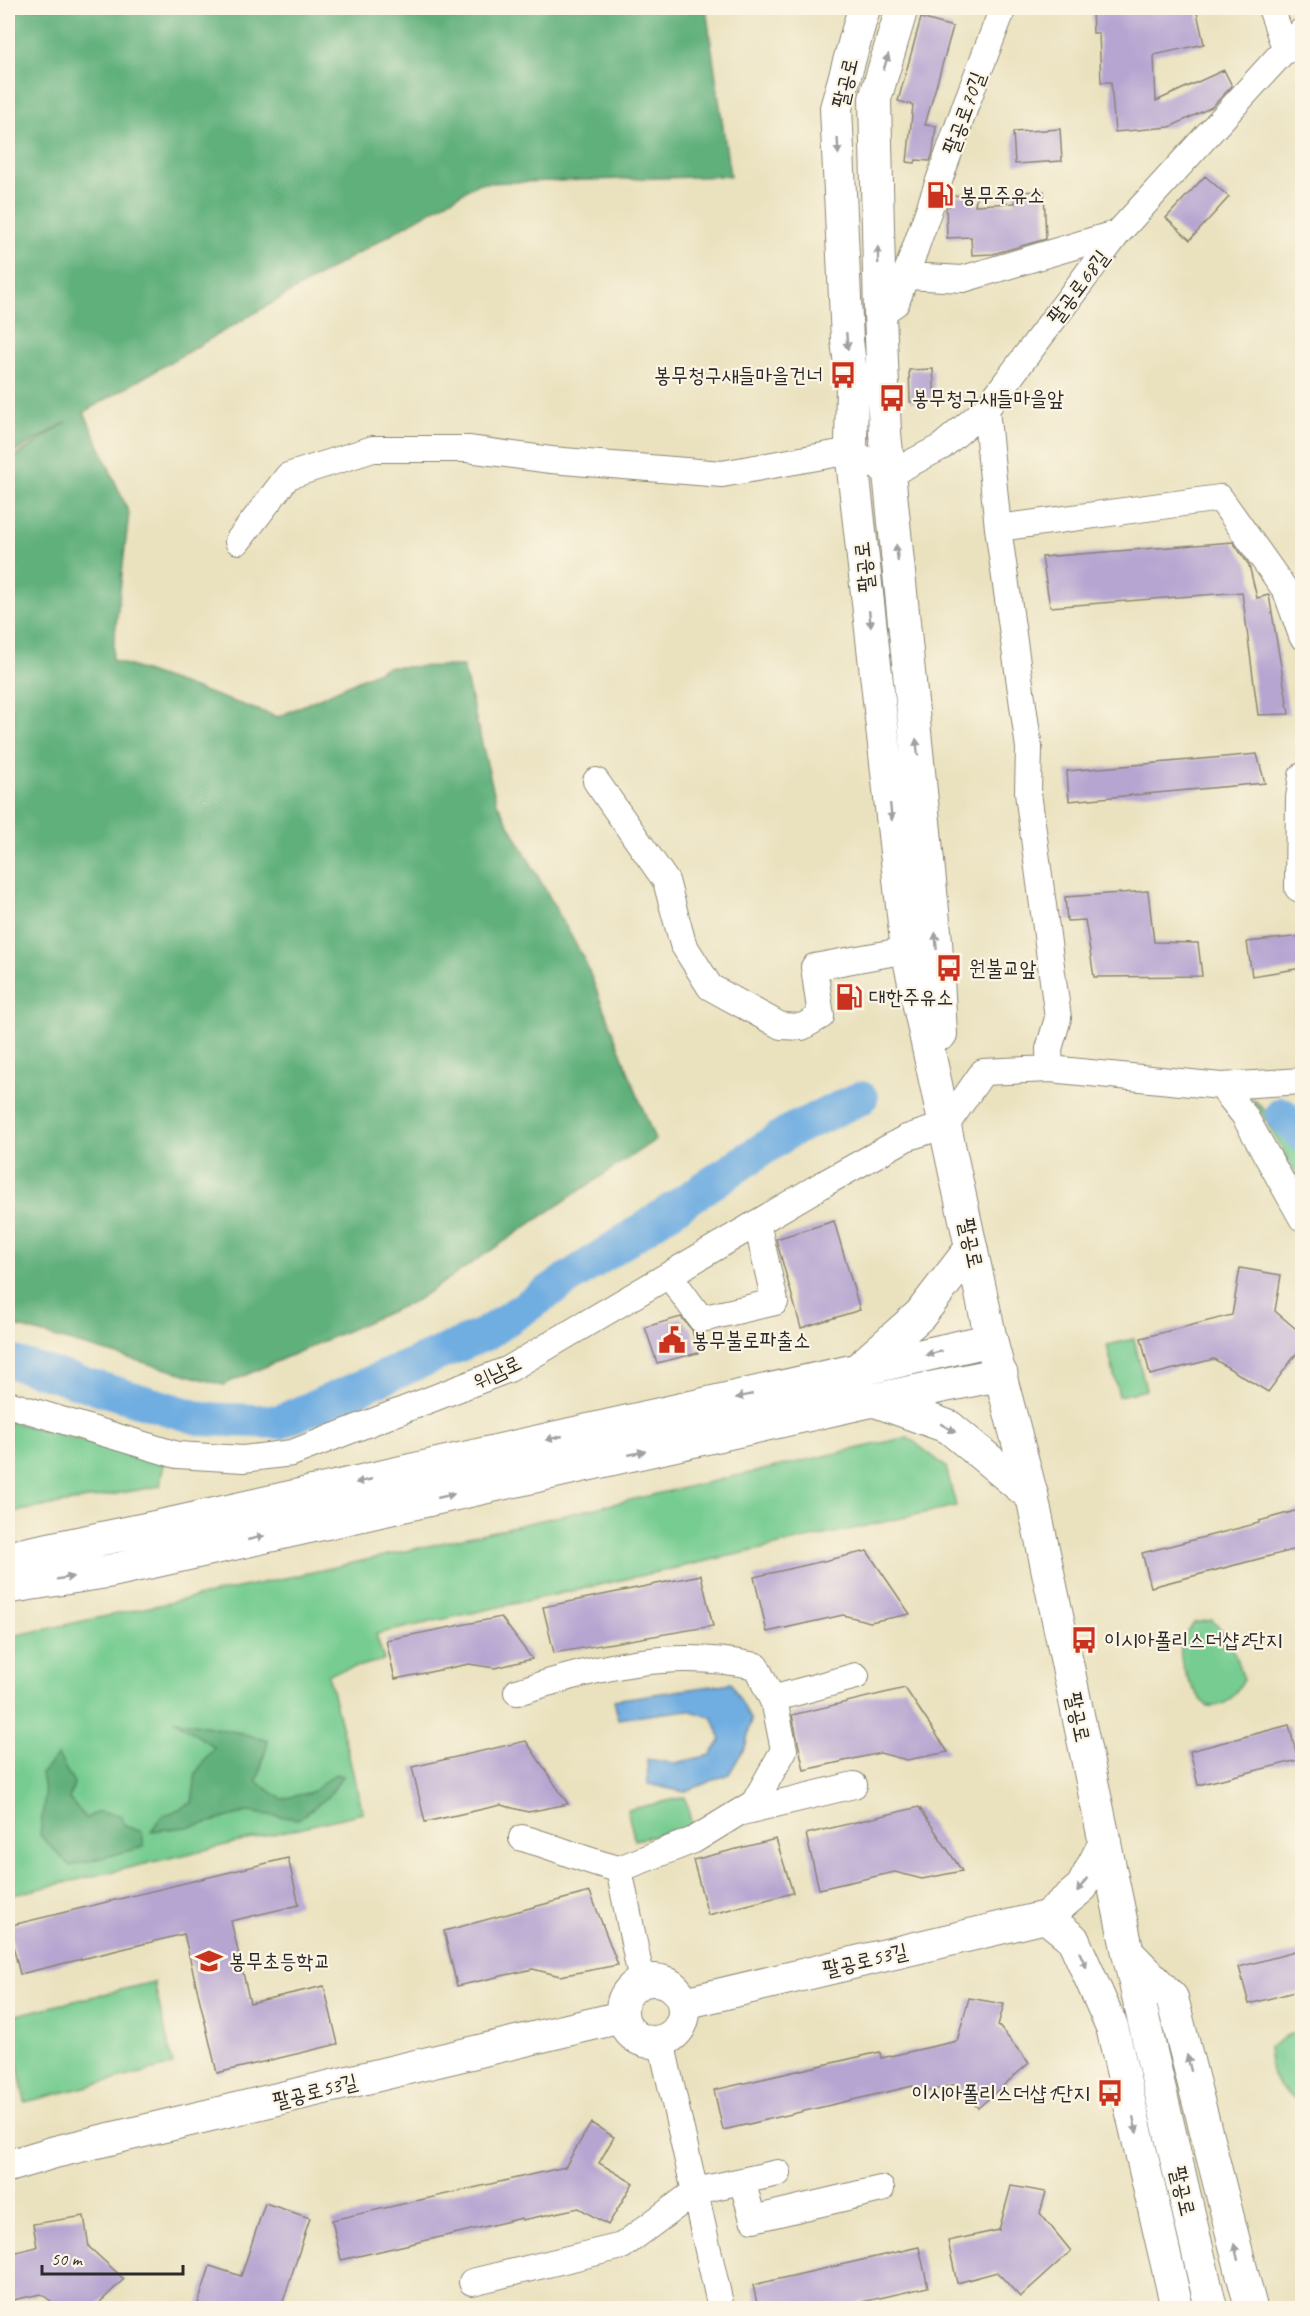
<svg xmlns="http://www.w3.org/2000/svg" width="1310" height="2316" font-family="Caveat,'Poor Story',sans-serif">
  <style>
    .green { fill: #76cc91; stroke: #507c5e; stroke-width: 1.5 }
    .forest { fill: #60b07b; stroke: #466e53; stroke-width: 1.5 }
    .water { fill: #6fade1; stroke: #4d6c86; stroke-width: 1.5 }
    .lines { fill: none; stroke-linecap: round; stroke-linejoin: round }
    .river { stroke: #6fade1; stroke-width: 34 }
    .building { fill: #b6a5d1 }
    .minor-casing { stroke: #8a8675; stroke-width: 28 }
    .major-casing { stroke: #8a8675; stroke-width: 34 }
    .highway-casing { stroke: #8a8675; stroke-width: 35 }
    .minor { stroke: #fff; stroke-width: 26 }
    .major { stroke: #fff; stroke-width: 32 }
    .highway { stroke: #fff; stroke-width: 33 }
    .oneway { fill: #a0a0a0 }
    .labels { text-anchor: middle; stroke-width: 4.5; stroke-linejoin: round; paint-order: stroke }
    .street-label { font-size: 21px; fill: #2b2b2b; stroke: #fcf5e5 }
    .poi-label { font-size: 21px; fill: #2b2b2b; stroke: #fcf5e5; text-anchor: start }
  </style>
  <rect width="100%" height="100%" fill="#fcf5e5"/>
  <filter id="ink" filterUnits="userSpaceOnUse"><feTurbulence type="fractalNoise" baseFrequency=".0167" numOctaves="2"/><feDisplacementMap in="SourceGraphic" scale="12" xChannelSelector="R" yChannelSelector="G"/><feConvolveMatrix kernelMatrix="1 2 1 2 8 2 1 2 1" color-interpolation-filters="sRGB"/></filter>
  <filter id="wash" filterUnits="userSpaceOnUse"><feTurbulence type="fractalNoise" baseFrequency=".008" numOctaves="4" result="noise"/><feDisplacementMap in="SourceGraphic" scale="24" xChannelSelector="R" yChannelSelector="G"/><feGaussianBlur stdDeviation="1.35" result="paint"/><feColorMatrix in="noise" values="0 0 0 0 0 0 0 0 0 0 0 0 0 0 0 0 0 1.4 0 .05"/><feComposite in="paint" operator="in"/></filter>
  <g filter="url(#wash)">
    <rect width="100%" height="100%" fill="#eae2bf"/>
    <!-- green -->
    <path class="green" d="M1252,1097L1302,1152V1184Z
      M1134,1339L1146,1390L1119,1396L1107,1345Z
      M8,1421L164,1462L160,1486L8,1513Z
      M908,1437L946,1467L956,1506L376,1634L384,1660L328,1674L363,1813L8,1896V1637L304,1574Z
      M1212,1620L1228,1637L1244,1679C1234,1696 1228,1708 1207,1706C1192,1690 1174,1662 1183,1638C1185,1633 1191,1627 1194,1623Z
      M685,1797L692,1826L635,1840L627,1810Z
      M154,1982L173,2065L25,2102L8,2017Z
      M1302,2033V2103C1274,2087 1272,2080 1268,2048L1291,2034Z"/>
    <!-- forest -->
    <path class="forest" d="M8,8H706L730,176L479,183L84,412L129,513L112,660L278,717L387,667L463,666L496,801L585,961L655,1140L417,1300L223,1385L8,1324V461L67,422L8,456Z
      M174,1720L241,1733L268,1741L257,1782L282,1799L312,1792L335,1774L343,1776L328,1797L298,1819L247,1812L196,1826L151,1831L161,1817L192,1803L196,1773L214,1747Z
      M58,1755L74,1784L69,1799L86,1818L98,1812L121,1815L125,1826L142,1832L144,1847L70,1866L40,1835L45,1795L41,1774Z"/>
    <!-- water -->
    <path class="water" d="M731,1683L751,1720L746,1745L729,1774L684,1792L648,1784L647,1759L675,1763L711,1755L721,1740L713,1718L688,1710L618,1719L614,1700Z"/>
    <g class="lines">
      <!-- river -->
      <path class="river" d="M1282,1114L1302,1135
        M8,1361L202,1419L279,1422L485,1334L790,1131L861,1098"/>
    </g>
    <g id="blocks">
      <!-- building -->
      <path class="building" d="M1092,8H1196L1204,44L1154,55L1156,101L1224,70L1232,86L1212,107L1170,127L1115,132L1111,82H1101L1099,33H1093Z
        M921,18L953,27L925,125L936,126L933,152L930,161L916,160L915,163L907,162L913,105L898,101Z
        M1060,129L1062,161L1015,164L1013,132Z
        M1205,176L1229,197L1190,240L1166,218Z
        M1044,191L1046,239L993,254L972,255L971,237L947,238L946,207L950,206L951,196L977,194L975,205L1015,203L1014,192Z
        M933,369L935,401L910,402L909,370Z
        M1233,542L1249,565L1257,598L1269,595L1289,714L1258,715L1242,592L1050,607L1042,557Z
        M1257,754L1265,783L1069,801L1067,771Z
        M1148,891L1154,942L1198,943L1202,976L1094,977L1085,920L1067,921L1065,897Z
        M1302,936V968L1252,976L1247,942Z
        M834,1221L860,1310L801,1328L776,1239Z
        M1240,1268L1281,1275L1275,1311L1302,1334V1346L1268,1392L1214,1359L1150,1375L1141,1338L1232,1315Z
        M681,1317L692,1330L698,1353L657,1363L645,1327Z
        M1302,1509V1556L1293,1550L1151,1587L1142,1553L1259,1523V1521Z
        M867,1551L910,1614L870,1622L843,1615L767,1632L754,1577Z
        M701,1575L713,1626L554,1653L543,1607Z
        M501,1617L532,1659L495,1668L469,1664L395,1679L386,1640Z
        M905,1688L948,1752L907,1760L880,1753L804,1770L792,1715Z
        M1289,1725L1298,1760L1198,1785L1190,1751Z
        M526,1741L568,1804L528,1812L501,1805L425,1822L412,1767Z
        M919,1807L962,1871L922,1879L895,1872L819,1889L806,1834Z
        M776,1839L793,1893L708,1915L693,1860Z
        M288,1858L299,1905L231,1921L250,2003L324,1986L338,2044L217,2073L184,1934L20,1974L8,1926Z
        M590,1892L618,1965L560,1976L533,1969L457,1986L444,1931Z
        M1302,1950V1990L1249,2004L1239,1967Z
        M969,1998L1004,2004L998,2025L1029,2063L978,2108L955,2084L915,2095L913,2086L723,2130L714,2090L880,2052L881,2058L957,2041Z
        M591,2123L614,2137L599,2163L633,2183L608,2225L579,2208L522,2220V2218L341,2260L332,2220L565,2167Z
        M1011,2186L1046,2192L1040,2213L1071,2251L1020,2297L997,2272L957,2283L948,2241L999,2230Z
        M265,2203L310,2218L281,2308H211L198,2304L210,2266L241,2276Z
        M84,2216L89,2247L124,2279L94,2308H61L41,2294L8,2301V2254L37,2247L33,2224Z
        M919,2247L928,2287L836,2308H758L753,2285Z"/>
    </g>
  </g>
  <g filter="url(#ink)">
    <use href="#blocks" fill-opacity="0" stroke="#8a8675" stroke-width="1.5"/>
    <g class="lines">
      <defs>
        <path id="minor" d="M1271,8L1286,51
          M907,276L963,279L1118,233
          M880,314L896,303L966,104L1003,8
          M986,409L998,528L1029,748L1028,793L1058,1018L1049,1049L1050,1069
          M998,528L1220,498L1286,591L1302,636
          M238,541L288,476L373,449H468L551,460L722,474L851,451L890,474L941,447L986,409L1118,233L1302,31
          M1302,776L1299,798L1298,888L1302,890
          M596,781L666,881L683,944L710,987L781,1026L802,1027L821,1016L814,967L907,950
          M1221,1086L1302,1081
          M669,1275L701,1319L775,1302L757,1223
          M8,1404L177,1455L243,1459L292,1453L509,1369L825,1183L906,1138L946,1125L983,1072L1050,1069L1221,1086L1244,1115L1302,1218
          M517,1692C598,1667 671,1648 756,1666L775,1705L784,1750L754,1803L694,1840L619,1869
          M772,1699L856,1676
          M742,1812L854,1785
          M522,1838C556,1847 585,1861 619,1869L642,1982
          M661,2041L721,2308
          M742,2181L753,2219L881,2189
          M472,2282L622,2246L696,2191L778,2173"/>
        <path id="major" d="M864,8L836,108L847,340L852,382L851,451L907,950L991,1340L1032,1496L1128,1953L1211,2308
          M902,8L875,99L880,314L885,433L936,941L941,1034
          M1046,1917L1073,1939L1112,2027L1177,2308
          M1128,1953L1172,1998L1251,2308
          M622 2011a31 31 0 1 1 62 0a31 31 0 1 1-62 0Z
          M684,2003L1046,1917L1082,1887L1105,1842
          M8,2166L55,2152L622,2017"/>
        <path id="highway" d="M861,1367L920,1315L971,1249
          M874,1400L949,1427L1032,1496
          M8,1558L177,1523L991,1340
          M8,1587L110,1571L874,1400L1001,1374"/>
      </defs>
      <!-- minor casing -->
      <use href="#minor" class="minor-casing"/>
      <!-- major casing -->
      <use href="#major" class="major-casing"/>
      <!-- highway casing -->
      <use href="#highway" class="highway-casing"/>
      <!-- minor -->
      <use href="#minor" class="minor"/>
      <!-- major -->
      <use href="#major" class="major"/>
      <!-- highway -->
      <use href="#highway" class="highway"/>
    </g>
    <!-- one-way arrows -->
    <defs><path id="oneway-solid" d="M-6-.8H1V-3.2L6.5 0L1 3.2V.8H-6Z" transform="scale(1.5)"/></defs>
    <g class="oneway">
      <use href="#oneway-solid" transform="translate(886 62) rotate(-73)"/>
      <use href="#oneway-solid" transform="translate(838 146) rotate(87)"/>
      <use href="#oneway-solid" transform="translate(878 255) rotate(-91)"/>
      <use href="#oneway-solid" transform="translate(847 341) rotate(85)"/>
      <use href="#oneway-solid" transform="translate(897 553) rotate(-96)"/>
      <use href="#oneway-solid" transform="translate(870 619) rotate(84)"/>
      <use href="#oneway-solid" transform="translate(917 747) rotate(-96)"/>
      <use href="#oneway-solid" transform="translate(891 812) rotate(84)"/>
      <use href="#oneway-solid" transform="translate(936 941) rotate(-94)"/>
      <use href="#oneway-solid" transform="translate(934 1353) rotate(167)"/>
      <use href="#oneway-solid" transform="translate(744 1396) rotate(167)"/>
      <use href="#oneway-solid" transform="translate(948 1428) rotate(29)"/>
      <use href="#oneway-solid" transform="translate(554 1438) rotate(167)"/>
      <use href="#oneway-solid" transform="translate(637 1453) rotate(-13)"/>
      <use href="#oneway-solid" transform="translate(364 1481) rotate(167)"/>
      <use href="#oneway-solid" transform="translate(446 1496) rotate(-13)"/>
      <use href="#oneway-solid" transform="translate(256 1538) rotate(-13)"/>
      <use href="#oneway-solid" transform="translate(65 1578) rotate(-9)"/>
      <use href="#oneway-solid" transform="translate(1082 1885) rotate(126)"/>
      <use href="#oneway-solid" transform="translate(1083 1960) rotate(65)"/>
      <use href="#oneway-solid" transform="translate(1189 2063) rotate(-104)"/>
      <use href="#oneway-solid" transform="translate(1135 2125) rotate(77)"/>
      <use href="#oneway-solid" transform="translate(1236 2252) rotate(-104)"/>
    </g>
  </g>
  <!-- icons -->
  <defs>
    <symbol id="fuel-bare" viewBox="-9 -9 18 18"><path d="M-5.5-6h7V0h2V4h1.3V-2.5L3-4.5l.8-.8L6-3V5H2.5V1h-1V6h-7ZM-4.2-4.7v3.2H.2V-4.7Z" fill="#c8321e" stroke="#fcf5e5" stroke-width="2.5" paint-order="stroke"/></symbol>
    <symbol id="bus-bare" viewBox="-9 -9 18 18"><path d="M-5-6H5V4H4V6H2V4H-2V6H-4V4H-5ZM-3.5-4V0h7V-4ZM-3.5 1.2v1.5H-2V1.2ZM2 1.2v1.5H3.5V1.2Z" fill="#c8321e" stroke="#fcf5e5" stroke-width="2.5" paint-order="stroke"/></symbol>
    <symbol id="civic-bare" viewBox="-9 -9 18 18"><path d="M-.6-6.5H3V-4.5H.6V-3L4-1V1h2V6H-6V1h2V-1L-.6-3ZM-1.2 2.5V6h2.4V2.5Z" fill="#c8321e" stroke="#fcf5e5" stroke-width="2.5" paint-order="stroke"/></symbol>
    <symbol id="school-bare" viewBox="-9 -9 18 18"><path d="M0-5L7-2L0 1L-7-2ZM-4 1L0 2.5L4 1V4Q0 6-4 4Z" fill="#c8321e" stroke="#fcf5e5" stroke-width="2.5" paint-order="stroke"/></symbol>
  </defs>
  <g fill-rule="evenodd">
    <use href="#fuel-bare" x="921" y="176" width="38" height="38"/>
    <use href="#bus-bare" x="824" y="356" width="38" height="38"/>
    <use href="#bus-bare" x="873" y="379" width="38" height="38"/>
    <use href="#bus-bare" x="930" y="949" width="38" height="38"/>
    <use href="#fuel-bare" x="830" y="978" width="38" height="38"/>
    <use href="#civic-bare" x="653" y="1321" width="38" height="38"/>
    <use href="#bus-bare" x="1065" y="1621" width="38" height="38"/>
    <use href="#school-bare" x="190" y="1942" width="38" height="38"/>
    <use href="#bus-bare" x="1091" y="2074" width="38" height="38"/>
  </g>
  <g class="labels">
    <!-- street labels -->
    <g class="street-label">
      <text transform="translate(845 83) rotate(-77)" y="7">팔공로</text>
      <text transform="translate(964 113) rotate(-70)" y="7">팔공로70길</text>
      <text transform="translate(1078 287) rotate(-53)" y="7">팔공로68길</text>
      <text transform="translate(864 567) rotate(-96)" y="7">팔공로</text>
      <text transform="translate(971 1243) rotate(78)" y="7">팔공로</text>
      <text transform="translate(497 1372) rotate(-25)" y="7">위남로</text>
      <text transform="translate(1078 1717) rotate(78)" y="7">팔공로</text>
      <text transform="translate(865 1960) rotate(-13)" y="7">팔공로53길</text>
      <text transform="translate(315 2091) rotate(-14)" y="7">팔공로53길</text>
      <text transform="translate(1183 2191) rotate(77)" y="7">팔공로</text>
    </g>
    <!-- poi labels -->
    <g class="poi-label">
      <text x="960" y="202">봉무주유소</text>
      <text x="823" y="382" text-anchor="end">봉무청구새들마을건너</text>
      <text x="912" y="405">봉무청구새들마을앞</text>
      <text x="969" y="975">원불교앞</text>
      <text x="869" y="1004">대한주유소</text>
      <text x="692" y="1347">봉무불로파출소</text>
      <text x="1104" y="1647">이시아폴리스더샵2단지</text>
      <text x="229" y="1968">봉무초등학교</text>
      <text x="1090" y="2100" text-anchor="end">이시아폴리스더샵1단지</text>
    </g>
  </g>
  <!-- margin -->
  <rect width="1310" height="2316" fill="none" stroke="#fcf5e5" stroke-width="30"/>
  <!-- scale -->
  <path d="M42 2265v9h141v-9" fill="none" stroke="#2b2b2b" stroke-width="3"/>
  <text x="51" y="2265" font-size="18" fill="#2b2b2b" stroke="#fcf5e5" stroke-width="4.5" paint-order="stroke">50 m</text>
</svg>
